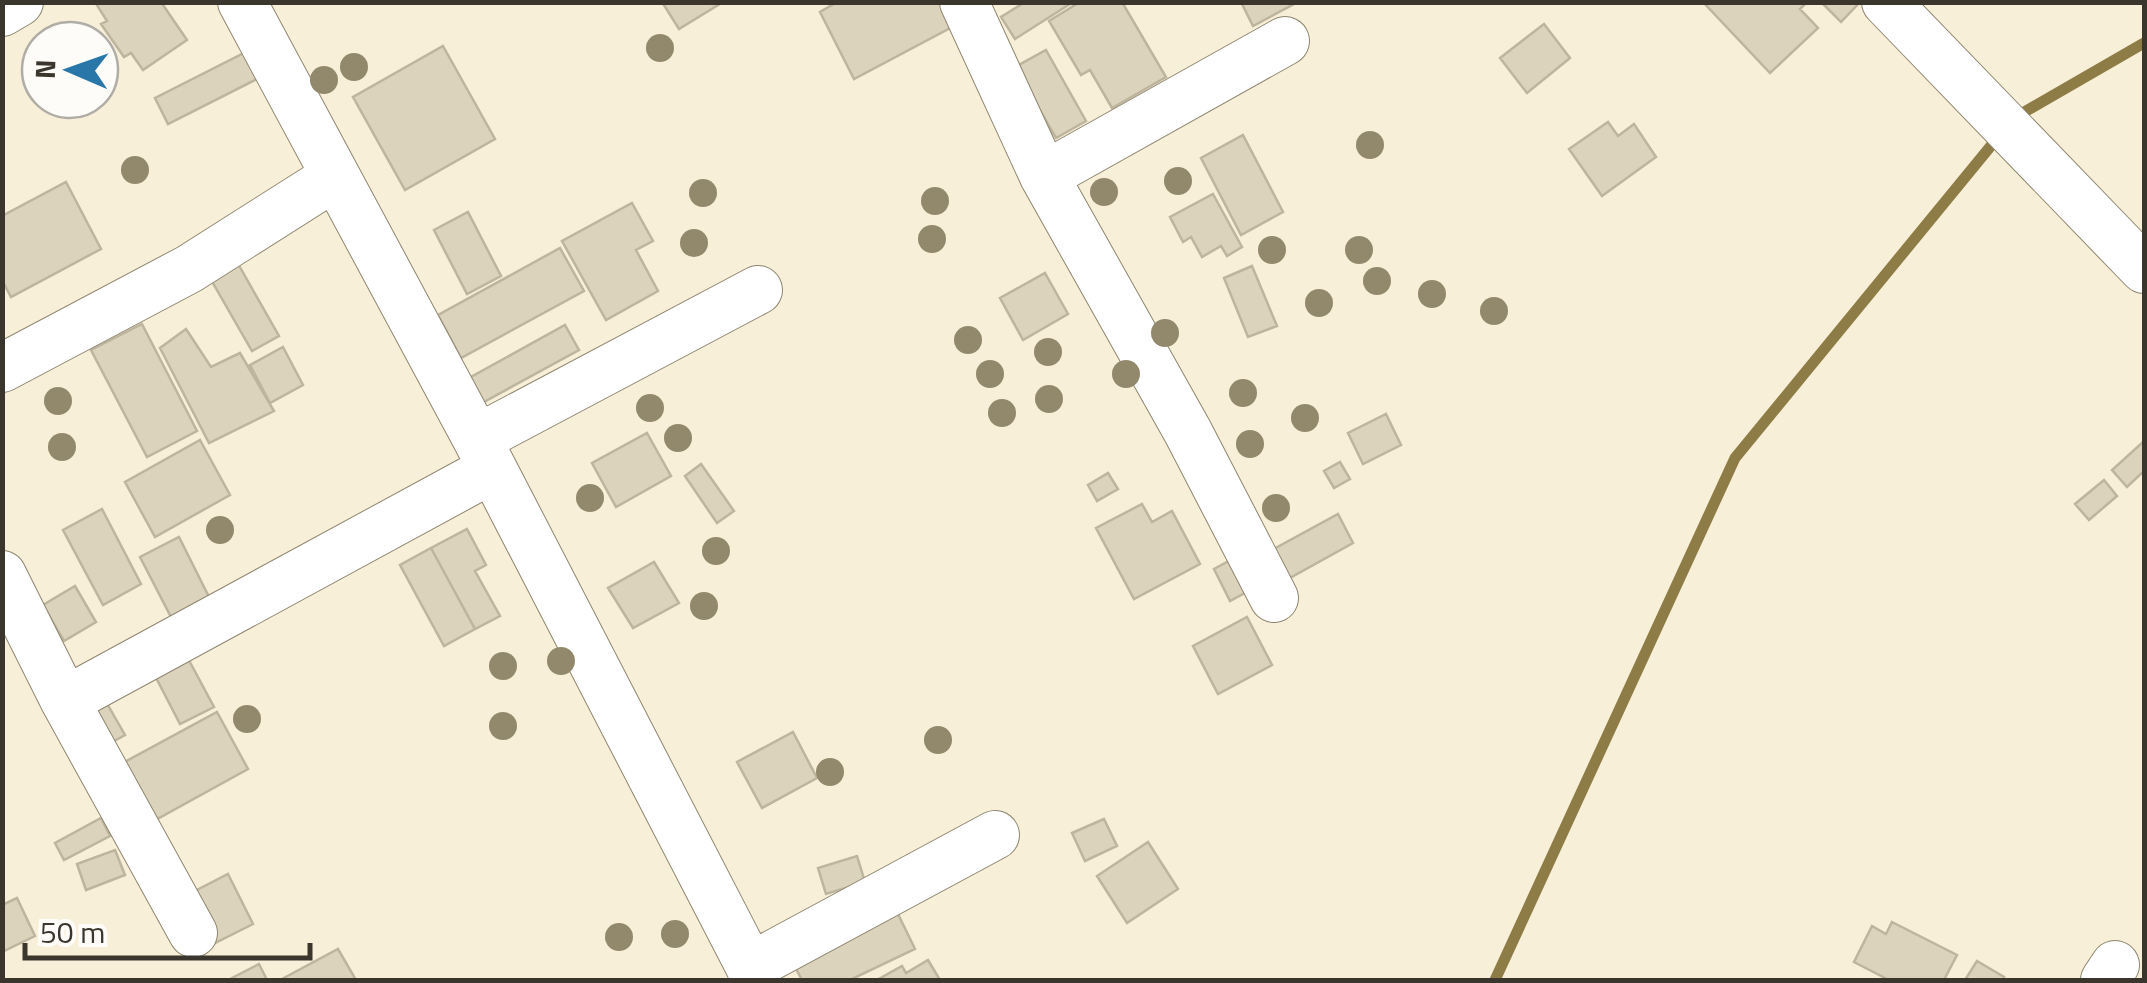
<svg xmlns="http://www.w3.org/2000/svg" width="2147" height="983" font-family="'Titillium Web',sans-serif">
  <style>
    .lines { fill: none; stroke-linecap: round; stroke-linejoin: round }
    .stream { stroke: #8e7c46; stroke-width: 11 }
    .building { fill: #dbd3bb; stroke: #bdb59e; stroke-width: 2.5 }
    .minor-casing { stroke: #8e8670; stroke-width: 50 }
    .minor { stroke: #fff; stroke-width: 48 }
    .tree { fill: #92896c }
  </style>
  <rect width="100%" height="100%" fill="#f7efd7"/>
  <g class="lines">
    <!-- stream -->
    <path class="stream" d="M2014,118L2144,43
      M1495,980L1735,458L1999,136"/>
  </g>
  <!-- building -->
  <path class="building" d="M95,2H161L187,40L143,70L131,53L124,57L101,24L107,21Z
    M662,2H723L679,29Z
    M837,2H941L954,26L854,79L820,12Z
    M1025,2H1073L1015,39L1001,17Z
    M1080,2H1122L1166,77L1112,108L1090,70L1081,75L1049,21Z
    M1241,2H1298L1253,26Z
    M1703,2H1807L1800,9L1818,28L1770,73Z
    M1821,2H1860L1841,22Z
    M1544,24L1570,58L1527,93L1500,58Z
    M443,46L495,139L405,190L353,97Z
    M1046,50L1086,121L1056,138L1015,67Z
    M246,52L259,78L168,124L155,98Z
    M1608,122L1618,136L1634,124L1656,157L1602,196L1569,149Z
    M1243,135L1283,212L1241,235L1201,158Z
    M66,182L101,249L11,297L2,280V216Z
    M1213,194L1242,247L1227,256L1221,246L1202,257L1191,237L1183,242L1170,217Z
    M632,203L653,241L636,250L658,291L606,320L562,241Z
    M468,212L501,276L467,294L434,230Z
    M560,248L584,291L461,358L438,315Z
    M237,262L279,336L252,351L210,278Z
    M1252,266L1277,326L1248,337L1224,278Z
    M1045,273L1068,314L1023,340L1000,298Z
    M142,324L197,431L147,457L91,350Z
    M565,325L579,350L482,403L469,378Z
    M186,329L211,367L240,353L274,411L209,443L160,348Z
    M283,347L303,385L270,403L250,365Z
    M1386,414L1401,445L1363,464L1348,433Z
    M647,433L671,476L616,507L592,463Z
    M200,440L230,495L155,537L125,482Z
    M2144,441V471L2127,487L2112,470Z
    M1340,462L1350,479L1334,488L1324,471Z
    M701,464L734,511L717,523L685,476Z
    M1108,473L1118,489L1097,501L1088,485Z
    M2104,480L2117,496L2089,520L2075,504Z
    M1142,504L1152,522L1172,511L1200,564L1134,599L1096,528Z
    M102,509L141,584L103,605L63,530Z
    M1338,514L1353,543L1288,579L1272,550Z
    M467,529L486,565L475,571L500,616L475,629L431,548Z
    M179,537L209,597L171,617L140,557Z
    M431,548L475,629L444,646L400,565Z
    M1238,556L1254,588L1230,601L1214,569Z
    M654,562L679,603L633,628L608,588Z
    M75,586L96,622L64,641L43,605Z
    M1247,617L1272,665L1218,694L1193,646Z
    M184,651L214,707L180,724L151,668Z
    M101,693L125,735L105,746L82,704Z
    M217,712L248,769L150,823L119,765Z
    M793,732L817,778L762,808L737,762Z
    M101,818L110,836L64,860L55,843Z
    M1104,819L1117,846L1085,861L1072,833Z
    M1148,842L1178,889L1127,923L1097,876Z
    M115,850L125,875L86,890L77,864Z
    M857,856L865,882L826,894L818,868Z
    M228,874L253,924L215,943L191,893Z
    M17,898L35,936L2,952V905Z
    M897,912L915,949L850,980H802L793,963Z
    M1892,922L1957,955L1945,978L1950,980H1889L1854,962L1872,926L1886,934Z
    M338,949L356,980H280Z
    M928,960L940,980H877L902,966L906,973Z
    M1977,961L2004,977L2002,980H1965Z
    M259,964L267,980H228Z"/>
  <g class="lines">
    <defs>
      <path id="minor" d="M242,2L477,439L757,980
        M964,2L1044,176L1188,432L1274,598
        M1886,2L2144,269
        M2,12L19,2
        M1044,176L1285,41
        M2,368L189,269L334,177
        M477,439L758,290
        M2,575L65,701L193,933
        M65,701L492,469
        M750,967L995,835
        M2105,980L2115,965"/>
    </defs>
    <!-- minor casing -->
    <use href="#minor" class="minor-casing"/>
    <!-- minor -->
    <use href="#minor" class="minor"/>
  </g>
  <!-- trees -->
  <g class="tree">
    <circle cx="660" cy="48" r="14"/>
    <circle cx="354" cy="67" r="14"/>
    <circle cx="324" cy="80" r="14"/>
    <circle cx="1370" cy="145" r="14"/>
    <circle cx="135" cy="170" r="14"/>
    <circle cx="1178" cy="181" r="14"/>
    <circle cx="1104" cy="192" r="14"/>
    <circle cx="703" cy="193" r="14"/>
    <circle cx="935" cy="201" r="14"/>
    <circle cx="932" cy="239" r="14"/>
    <circle cx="694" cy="243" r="14"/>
    <circle cx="1272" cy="250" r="14"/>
    <circle cx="1359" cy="250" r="14"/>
    <circle cx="1377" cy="281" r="14"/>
    <circle cx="1432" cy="294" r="14"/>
    <circle cx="1319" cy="303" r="14"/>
    <circle cx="1494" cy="311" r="14"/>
    <circle cx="1165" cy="333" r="14"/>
    <circle cx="968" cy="340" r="14"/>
    <circle cx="1048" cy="352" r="14"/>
    <circle cx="990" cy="374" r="14"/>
    <circle cx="1126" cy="374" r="14"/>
    <circle cx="1243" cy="393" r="14"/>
    <circle cx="1049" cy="399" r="14"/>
    <circle cx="58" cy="401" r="14"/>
    <circle cx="650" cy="408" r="14"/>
    <circle cx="1002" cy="413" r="14"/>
    <circle cx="1305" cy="418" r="14"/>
    <circle cx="678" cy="438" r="14"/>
    <circle cx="1250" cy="444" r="14"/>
    <circle cx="62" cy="447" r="14"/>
    <circle cx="590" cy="498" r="14"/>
    <circle cx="1276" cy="508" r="14"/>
    <circle cx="220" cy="530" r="14"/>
    <circle cx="716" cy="551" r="14"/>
    <circle cx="704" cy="606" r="14"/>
    <circle cx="561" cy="661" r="14"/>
    <circle cx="503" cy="666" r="14"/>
    <circle cx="247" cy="719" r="14"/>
    <circle cx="503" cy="726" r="14"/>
    <circle cx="938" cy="740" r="14"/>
    <circle cx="830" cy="772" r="14"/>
    <circle cx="675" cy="934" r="14"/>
    <circle cx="619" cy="937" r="14"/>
  </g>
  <!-- border -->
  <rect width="2147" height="983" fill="none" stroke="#3a362d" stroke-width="10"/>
  <!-- north arrow -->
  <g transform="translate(70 70) rotate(272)"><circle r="48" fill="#fefcf8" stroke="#b0ada7" stroke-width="2.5"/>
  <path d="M0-8L18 38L0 25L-18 38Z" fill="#2977a9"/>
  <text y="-15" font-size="28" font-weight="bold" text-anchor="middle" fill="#3a362d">N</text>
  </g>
  <!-- scale -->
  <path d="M25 943v15h285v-15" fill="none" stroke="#3a362d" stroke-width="5"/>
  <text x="40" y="943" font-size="30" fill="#3a362d" stroke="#fefcf8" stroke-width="8" paint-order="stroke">50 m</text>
</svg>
